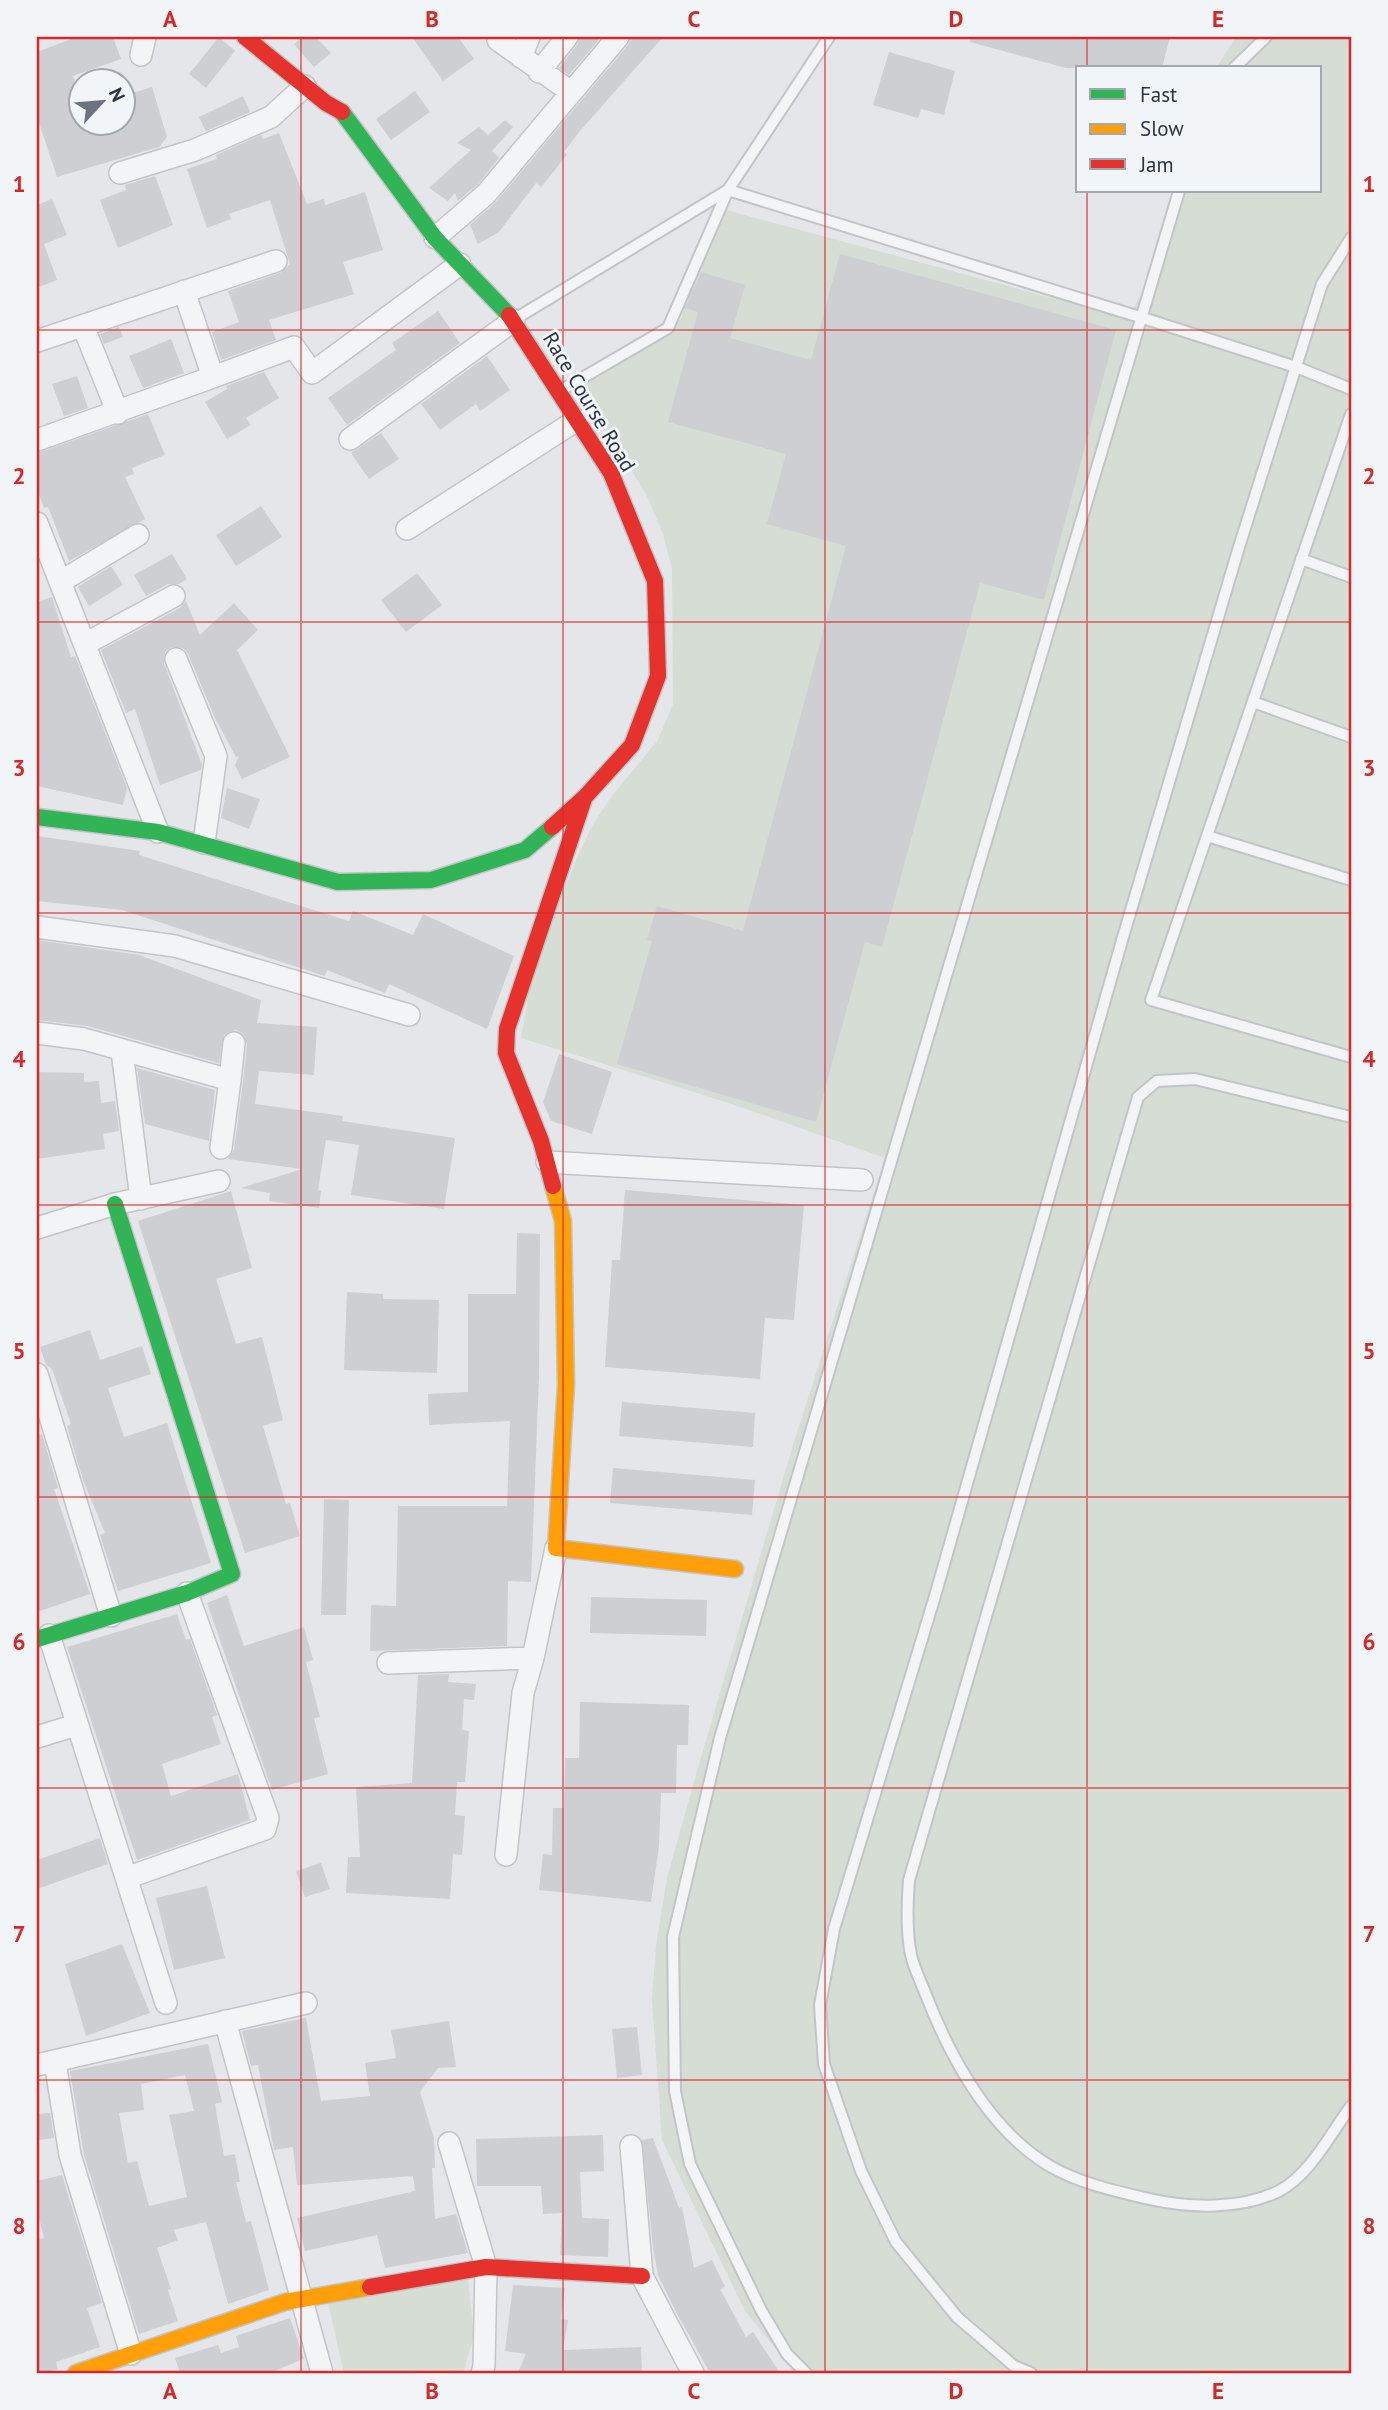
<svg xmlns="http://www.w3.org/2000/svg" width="1388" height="2410" font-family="'PT Sans',sans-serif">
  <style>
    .green { fill: #d5ddd4 }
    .building { fill: #cdcfd2; fill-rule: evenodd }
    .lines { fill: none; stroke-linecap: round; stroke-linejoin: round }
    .lane-casing { stroke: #c2c4c7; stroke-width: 14 }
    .street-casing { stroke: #c2c4c7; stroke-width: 24 }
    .fast-casing { stroke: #c2c4c7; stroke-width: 19 }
    .slow-casing { stroke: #c2c4c7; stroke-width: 19 }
    .jam-casing { stroke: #c2c4c7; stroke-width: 19 }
    .lane { stroke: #f3f4f6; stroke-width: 10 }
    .street { stroke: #f3f4f6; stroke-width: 21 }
    .fast { stroke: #30b455; stroke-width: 16 }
    .slow { stroke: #ff9f0a; stroke-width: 16 }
    .jam { stroke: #e5322d; stroke-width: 16 }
    .grid { fill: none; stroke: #d62828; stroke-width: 2; stroke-opacity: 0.55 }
    .labels { text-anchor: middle; stroke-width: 6; stroke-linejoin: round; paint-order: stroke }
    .street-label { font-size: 21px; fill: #293545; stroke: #f2f5f8 }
    .neatline { fill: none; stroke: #d62828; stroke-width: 2.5 }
    .grid-label { font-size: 23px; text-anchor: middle; font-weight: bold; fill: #d62828 }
  </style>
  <rect width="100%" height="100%" fill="#e4e6e9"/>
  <!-- green -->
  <path class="green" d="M1236,37H1351V2373H796L745,2311L662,2140L652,1999L656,1946L667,1878L697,1771L793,1445L885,1158L732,1104L521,1038L532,974L575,862L592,826L611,797L658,740L673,704L672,569L663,534L648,498L579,381L681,319L699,250L709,252L722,209L1127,318L1145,289L1175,191H1320V68H1216Z
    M468,2279L474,2336L463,2373H344L328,2303Z"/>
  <!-- building -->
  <path class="building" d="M77,37H113L121,59L73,76L80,98V122H130L123,96L152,87L167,137L159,147L57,177L37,117V52Z
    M219,37L235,51L206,88L189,74Z
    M302,37H316L331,53L314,67L294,44Z
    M412,37H458L474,59L443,81Z
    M580,37H601L569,75L559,68L577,45Z
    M631,37H663L580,131L564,152L567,155L541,187L536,183L499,232L478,244L470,225L496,202L628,45Z
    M970,37H1170L1162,68H1066L970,42Z
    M889,52L955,71L944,115L921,109L918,118L873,105Z
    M415,91L430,112L391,140L376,119Z
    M243,96L250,112L206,131L199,117Z
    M505,120L513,127L492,151L499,158L477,185L458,201L455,193L448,201L429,188L471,150L457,143L479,127L488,135Z
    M279,133L307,204L324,199L325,205L365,192L383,250L343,262L354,294L269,320L276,340L221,360L212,332L239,322L228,291L280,273L290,264L270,200L229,214L231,219L207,228L187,169L217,159L216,155L261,135L263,139Z
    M155,176L173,225L118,248L100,200L126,190L125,185Z
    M52,199L67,235L44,244L57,280L37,288V205Z
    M840,254L1116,330L1044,600L980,583L882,947L865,942L816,1122L617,1064L652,941L647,940L657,906L743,931L846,546L767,524L786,454L668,422L698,312L685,308L701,272L745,285L730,338L811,360Z
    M438,311L460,343L347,425L328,398L396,350L392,343Z
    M119,327L123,337L104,344L100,334Z
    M171,339L184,373L143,388L129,356Z
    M487,356L510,390L480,411L476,404L440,430L421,404Z
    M264,372L279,398L246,418L251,425L227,439L205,402L227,389L226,386Z
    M77,376L88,408L64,416L52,384Z
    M148,414L165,455L132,468L134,474L125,477L145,519L69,561L48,507L44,508L37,489V453Z
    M381,433L399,459L369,479L351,453Z
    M261,506L282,537L236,566L216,535Z
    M172,554L187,579L179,584H168L146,596L134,575Z
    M111,566L123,585L89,606L78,587Z
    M417,573L442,605L406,632L381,600Z
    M52,597L71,657L75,656L127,788L123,805L37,786V602Z
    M186,601L200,635L234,603L258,630L237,650L290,757L242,779L235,765L239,756L236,757L215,718L188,654L183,648L172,647L165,652L164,663L202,765L201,770L160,785L135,709L126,713L101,650L180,608Z
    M227,788L260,799L249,829L221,818Z
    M37,836L140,851L139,855L349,921L353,911L413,935L423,914L514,956L487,1029L389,984L385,993L327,970L325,976L122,910L37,901Z
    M37,940L139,955L261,1000L257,1023L317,1027L314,1075L259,1071L255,1104L343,1116L342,1121L455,1138L444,1209L351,1195L359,1145L326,1140L318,1190L321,1191L319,1208L269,1201L270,1193L241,1188L302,1169L228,1159L234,1150L243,1081L247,1044L242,1033L235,1030L224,1035L219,1063L88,1026L37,1020Z
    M559,1054L612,1072L592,1134L551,1121L543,1102Z
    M137,1068L215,1090L209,1141L145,1124Z
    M37,1072L84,1073V1082L99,1081L101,1103L115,1101L119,1131L103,1134L105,1149L37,1159Z
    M625,1190L804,1205L794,1320L765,1318L760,1379L605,1367L612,1260H620Z
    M231,1191L252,1268L216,1279L236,1344L262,1337L283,1420L263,1426L286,1504L290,1503L300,1536L245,1553L138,1221Z
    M517,1233L540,1234L539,1376L531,1582L508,1581L507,1646L370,1651L371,1605L396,1606L398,1506H507L510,1421L429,1425L428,1394L468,1392V1294H516Z
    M347,1292L383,1294V1299L439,1300L437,1373L344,1370Z
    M90,1330L100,1360L142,1346L151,1374L108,1388L124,1437L167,1423L211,1563L118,1591L100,1535L105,1533L83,1480L67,1426L71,1424L52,1369L46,1365L40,1347Z
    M622,1402L755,1413L753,1447L619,1436Z
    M42,1434L58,1488L54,1489L90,1594L37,1612V1436Z
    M613,1468L755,1480L752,1515L610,1503Z
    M324,1499L349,1500L346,1615H321Z
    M227,1595L244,1646L304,1627L313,1660L306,1662L320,1717L314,1718L328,1774L272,1790L207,1603Z
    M591,1597L707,1600L706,1636L590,1633Z
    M177,1614L186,1640L190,1639L217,1715L212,1717L221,1744L162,1764L171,1796L238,1774L250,1820L137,1860L67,1647Z
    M449,1674L448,1682L476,1684L474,1700L464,1699L462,1730L469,1731L465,1782H457L455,1815L465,1816L462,1855L453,1854L450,1899L346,1893L348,1857H360L356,1787L412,1783L418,1675Z
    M580,1702L689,1705L688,1745H677L676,1793H661L659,1846L651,1902L539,1890L543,1854L552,1855L553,1808H564L565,1758H579Z
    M100,1838L108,1864L37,1889V1860Z
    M321,1863L330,1889L305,1897L296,1871Z
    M207,1886L225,1958L174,1970L156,1898Z
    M122,1944L150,2013L86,2036L65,1964Z
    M306,2018L321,2101L370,2096L365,2063L396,2058L391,2030L449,2021L456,2067L438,2068L420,2092L434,2138L435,2168H432L435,2219L456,2214L468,2253L385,2268L377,2235L305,2251L297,2218L415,2191L413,2176L297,2185L293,2147L274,2150L258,2065L251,2066L242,2031Z
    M637,2027L642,2075L617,2078L612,2029Z
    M208,2044L222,2102L215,2104L224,2156L235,2154L240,2182H236L246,2222L251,2221L269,2290L228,2304L206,2222L174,2230L178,2240L157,2248L171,2289L168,2290L178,2321L139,2334L84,2155L70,2071ZM185,2075L194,2111L169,2115L187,2197L149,2206L137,2161L128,2163L119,2113L144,2110L141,2084Z
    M50,2113L54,2138L37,2140V2114Z
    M603,2135L604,2171L580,2172L582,2218L609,2219L608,2257L560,2255L562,2213L543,2214L541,2186H477L476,2139Z
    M653,2138L679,2208L682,2207L694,2268L712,2260L725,2287L720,2289L746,2337L753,2332L780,2373H710L675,2310L658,2275L653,2248L642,2140Z
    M62,2175L102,2303L87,2308L100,2347L56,2362L58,2370L37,2373V2240L44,2238L37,2210V2181Z
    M513,2285L565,2288L561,2319L568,2320L563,2350L641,2347L642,2373H518L526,2354L505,2351Z
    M290,2318L304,2359L269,2373H180L175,2358L218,2345L221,2353L239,2347L236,2336Z"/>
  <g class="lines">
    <defs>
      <path id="lane" d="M1234,68L1266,37
        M515,319L728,190L1143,318L1296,367L1351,389
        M560,391L668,328L728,190L829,37
        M1351,414L1151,1000L1351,1057
        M1301,559L1351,577
        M1253,702L1351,737
        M1207,836L1351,880
        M1351,1117L1195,1079L1157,1081L1138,1097L909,1880C907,1905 906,1930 911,1955C914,1968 921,1982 926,1995C951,2059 988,2128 1048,2165C1078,2183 1115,2191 1149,2199C1189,2208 1241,2210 1279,2191C1310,2175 1331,2133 1351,2106
        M806,2373L787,2354L761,2310L690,2164L675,2091L673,1937L720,1738L1179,191
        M1031,2373L1014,2366L957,2317L896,2242L861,2171L824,2064L820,2005L834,1929L935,1596L1123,937L1239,547L1322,284L1351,238"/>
      <path id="street" d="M498,40L571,92
        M141,55L145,37
        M521,57L529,37
        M539,72L567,37
        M120,173L195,150L271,117L305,86
        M435,238L486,194L618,37
        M184,291L213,377L294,347L312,373L460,264
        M83,326L118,413
        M37,341L276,261
        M350,439L514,320
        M37,440L213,377
        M37,523L158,832
        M407,529L577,420
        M60,582L138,535
        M85,644L174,596
        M176,659L216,756L204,843
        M37,927L175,946L409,1015
        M37,1033L84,1039L230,1080L221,1148
        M122,1051L141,1199
        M230,1080L234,1043
        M547,1162L862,1180
        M37,1228L115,1204L219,1181
        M37,1374L111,1616
        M49,1635L166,2003
        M388,1663L533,1658L556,1548
        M37,1737L76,1725
        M506,1855L523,1693L533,1658
        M129,1877L265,1829L268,1818L187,1593
        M225,2021L322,2373
        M55,2062L70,2155L131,2354
        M37,2065L306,2003
        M449,2143L486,2267L484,2366L482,2373
        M631,2146L642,2276L693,2373"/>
      <path id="fast" d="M342,112L435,238L509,315
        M37,817L158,832L338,882L431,880L525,850L552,827
        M37,1639L187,1593L232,1574L115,1204"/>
      <path id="slow" d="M553,1186L563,1221L566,1385L556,1548L735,1569
        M76,2373L285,2302L370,2287"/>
      <path id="jam" d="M245,37L326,103L342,112
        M509,315L611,473L655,581L658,676L632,745L585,797L552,827
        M553,1186L541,1141L506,1053L507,1029L584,799
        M370,2287L486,2267L642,2276"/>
    </defs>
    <!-- lane casing -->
    <use href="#lane" class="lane-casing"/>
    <!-- street casing -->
    <use href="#street" class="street-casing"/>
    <!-- fast casing -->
    <use href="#fast" class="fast-casing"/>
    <!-- slow casing -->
    <use href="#slow" class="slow-casing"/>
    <!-- jam casing -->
    <use href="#jam" class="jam-casing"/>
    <!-- lane -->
    <use href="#lane" class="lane"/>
    <!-- street -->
    <use href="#street" class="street"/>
    <!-- fast -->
    <use href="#fast" class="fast"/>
    <!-- slow -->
    <use href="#slow" class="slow"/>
    <!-- jam -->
    <use href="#jam" class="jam"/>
  </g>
  <!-- grid -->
  <path class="grid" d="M301,37V2373M563,37V2373M825,37V2373M1087,37V68M1087,191V2373M37,330H1351M37,622H1351M37,913H1351M37,1205H1351M37,1497H1351M37,1788H1351M37,2080H1351"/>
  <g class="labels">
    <!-- street labels -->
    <g class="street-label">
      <text transform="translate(589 402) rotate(59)" y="7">Race Course Road</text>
    </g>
  </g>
  <!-- border -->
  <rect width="1388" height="2410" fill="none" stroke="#f2f5f8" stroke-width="77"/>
  <!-- legend -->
  <rect x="1076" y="66" width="245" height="126" fill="#f2f5f8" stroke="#a2a8b0" stroke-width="2"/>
  <rect x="1090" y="89" width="35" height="10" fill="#30b455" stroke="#a2a8b0" stroke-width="2"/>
  <text x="1140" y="102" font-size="21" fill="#293545">Fast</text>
  <rect x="1090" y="124" width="35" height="10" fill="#ff9f0a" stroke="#a2a8b0" stroke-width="2"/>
  <text x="1140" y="136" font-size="21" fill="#293545">Slow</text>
  <rect x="1090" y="159" width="35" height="10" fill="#e5322d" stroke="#a2a8b0" stroke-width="2"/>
  <text x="1140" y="172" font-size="21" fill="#293545">Jam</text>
  <!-- north arrow -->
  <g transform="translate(102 102) rotate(64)"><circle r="33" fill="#f2f5f8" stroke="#a2a8b0" stroke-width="2"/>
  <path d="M0-5L12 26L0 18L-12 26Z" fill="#6a737e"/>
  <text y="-10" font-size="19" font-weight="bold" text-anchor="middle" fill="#293545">N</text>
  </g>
  <rect x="38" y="38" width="1312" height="2334" class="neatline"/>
  <g class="grid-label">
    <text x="170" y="27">A</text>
    <text x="432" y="27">B</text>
    <text x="694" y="27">C</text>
    <text x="956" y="27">D</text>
    <text x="1218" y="27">E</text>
    <text x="19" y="192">1</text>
    <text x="1369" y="192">1</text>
    <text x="19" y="484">2</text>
    <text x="1369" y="484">2</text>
    <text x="19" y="776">3</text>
    <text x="1369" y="776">3</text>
    <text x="19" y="1067">4</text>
    <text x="1369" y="1067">4</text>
    <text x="19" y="1359">5</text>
    <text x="1369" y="1359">5</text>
    <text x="19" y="1650">6</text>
    <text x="1369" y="1650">6</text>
    <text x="19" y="1942">7</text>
    <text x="1369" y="1942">7</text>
    <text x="19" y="2234">8</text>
    <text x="1369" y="2234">8</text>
    <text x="170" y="2399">A</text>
    <text x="432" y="2399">B</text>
    <text x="694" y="2399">C</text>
    <text x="956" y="2399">D</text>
    <text x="1218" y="2399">E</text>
  </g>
</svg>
